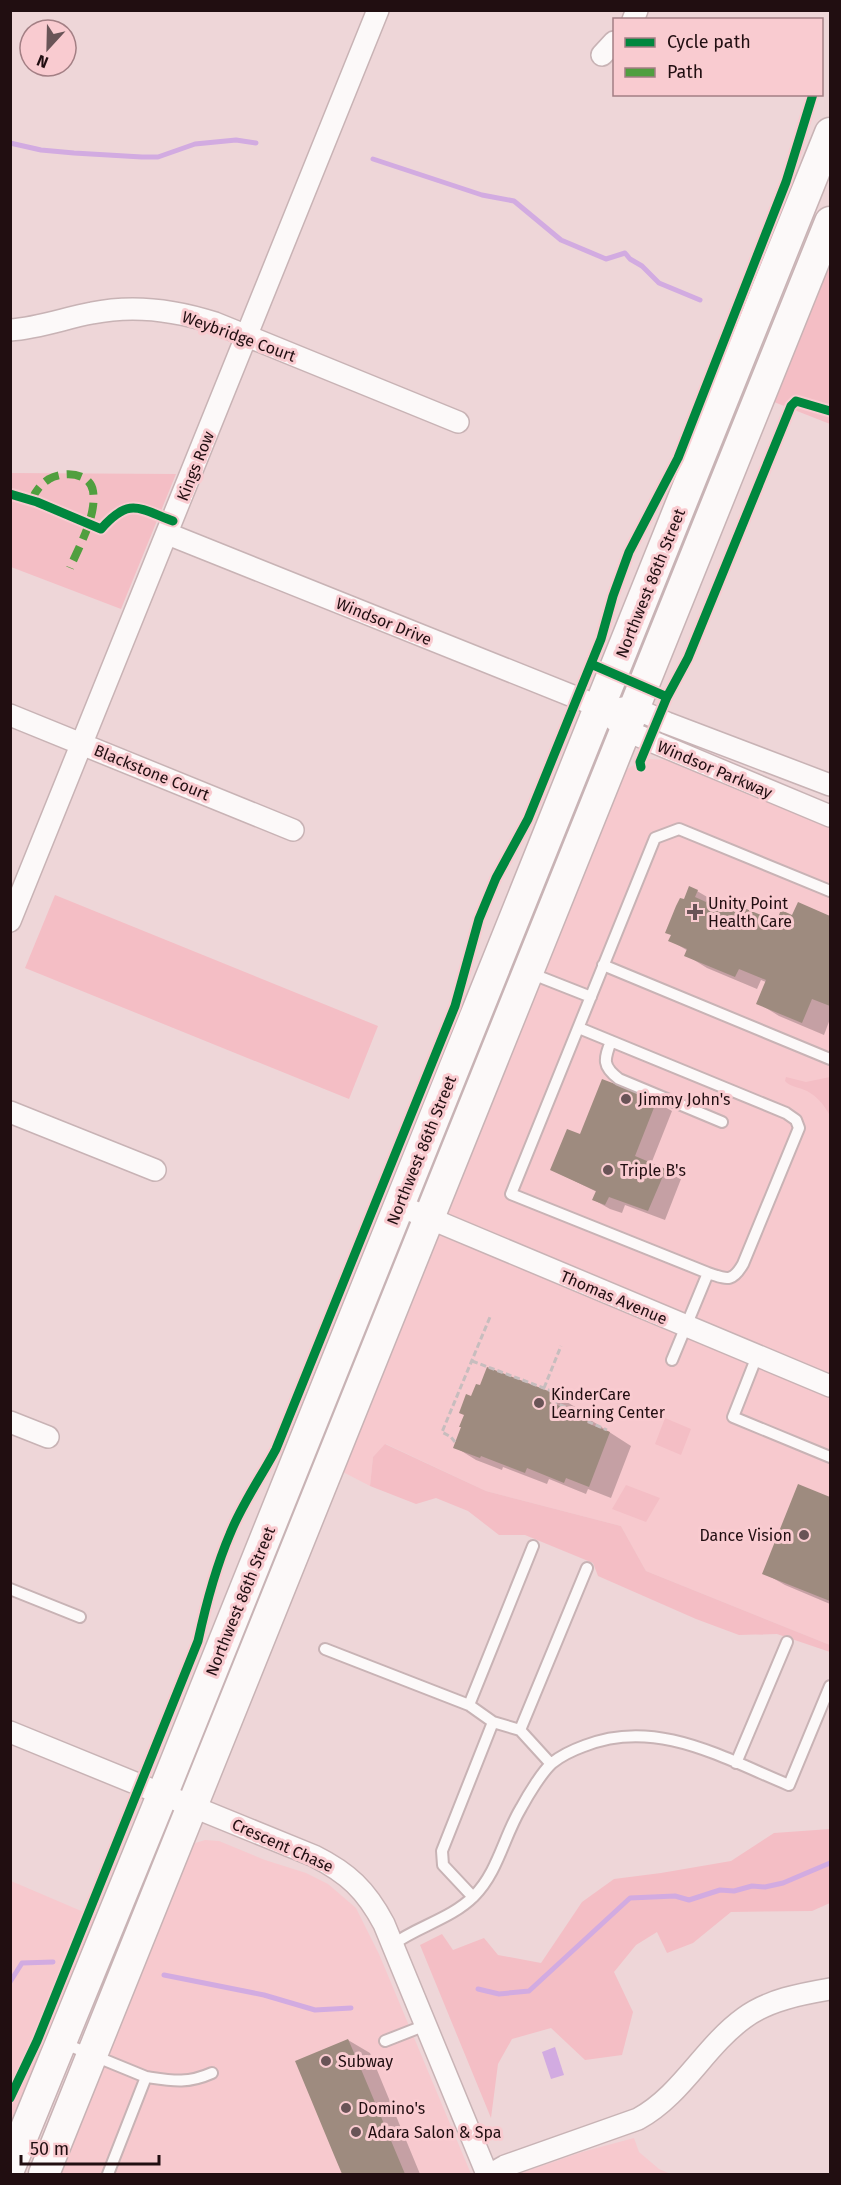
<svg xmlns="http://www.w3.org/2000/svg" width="841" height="2185" font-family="'Fira Sans',sans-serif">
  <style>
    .built { fill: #f7c9ce }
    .green { fill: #f4bec5 }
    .water { fill: #d2abe1 }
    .shadow { fill: #0003 }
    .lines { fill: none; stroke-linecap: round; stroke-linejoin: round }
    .stream { stroke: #d2abe1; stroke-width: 5 }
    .building { fill: #9e8b7f }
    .service-casing { stroke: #c8b3b5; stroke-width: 14 }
    .minor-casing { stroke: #c8b3b5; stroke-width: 24 }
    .secondary-casing { stroke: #c8b3b5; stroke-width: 33 }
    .path { stroke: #c7bdbe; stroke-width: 3; stroke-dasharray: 6 3; stroke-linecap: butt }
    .service { stroke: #fcf9f9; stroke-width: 10 }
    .minor { stroke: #fcf9f9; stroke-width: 21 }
    .secondary { stroke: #fcf9f9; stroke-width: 30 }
    .quiet { stroke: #509f3f; stroke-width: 8; stroke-dasharray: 15 8; stroke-linecap: butt }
    .cycleway-casing { stroke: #f9cbd0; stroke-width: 13 }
    .cycleway { stroke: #00873e; stroke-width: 9 }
    .poi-dot { fill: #695457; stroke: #f9cbd0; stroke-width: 2 }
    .labels { text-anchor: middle; stroke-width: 6; stroke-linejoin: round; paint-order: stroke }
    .street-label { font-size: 16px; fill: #210e11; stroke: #f9cbd0 }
    .poi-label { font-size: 16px; fill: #210e11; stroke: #f9cbd0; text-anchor: start }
  </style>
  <rect width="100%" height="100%" fill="#eed6d8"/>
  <!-- built -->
  <path class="built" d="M649,759L667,760L830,826V1645L646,1571L621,1526L486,1491L386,1444L373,1457L370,1486L341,1471L623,772L632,766Z
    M205,1840L219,1841L265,1860L306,1873L328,1884L356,1908L379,1954L471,2174H55L192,1844Z
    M11,1881L100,1919L11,2126Z
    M634,2138L639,2152L659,2169L671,2174H518L582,2152Z"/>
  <!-- green -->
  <path class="green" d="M830,257V424L774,402Z
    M11,473L176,474L121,609L11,567Z
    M55,895L378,1026L349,1099L25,968Z
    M786,1077L806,1082L830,1077V1116C825,1106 818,1097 807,1091C799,1087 790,1087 785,1081Z
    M665,1418L691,1429L681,1455L655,1444Z
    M385,1444L486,1491L621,1526L646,1571L830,1645V1652L777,1634L739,1635L696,1619L598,1576L593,1563L525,1535H499L468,1511L436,1498L416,1504L370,1486L373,1457Z
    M626,1485L660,1498L646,1522L612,1509Z
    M830,1829V1903L812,1911L731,1912L693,1943L667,1953L657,1932L636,1945L614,1972L633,2012L622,2055L585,2060L551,2028L512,2039L498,2064L491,2118L420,1945L442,1934L453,1950L484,1938L498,1955L541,1963L582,1902L614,1879L661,1873L731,1861L774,1833Z"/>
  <!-- water -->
  <path class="water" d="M555,2047L564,2075L551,2079L542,2052Z"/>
  <!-- shadow -->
  <path class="shadow" d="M697,891L709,898L760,916L776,925L793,917L798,904L830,918V1019L824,1035L779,1016L758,1003L766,982L761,980L757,989L707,968L686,955L688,951L670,940L685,901Z
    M656,1102L672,1111L651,1164L681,1179L665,1220L625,1205L622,1213L610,1209L594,1200L597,1192L552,1170L581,1136Z
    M555,1395L577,1408L574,1414L589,1419L631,1446L611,1498L588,1489L586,1494L549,1479L547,1484L503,1467L502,1470L476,1460L455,1447Z
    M799,1486L830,1498V1604L785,1585L764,1573Z
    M348,2040L370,2053L420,2174H344L297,2062Z"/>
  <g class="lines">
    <!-- stream -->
    <path class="stream" d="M10,143L41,150L74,153L142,157H158L195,144L236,140L256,143
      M373,159L482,195L514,201L561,240L606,259L625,253L630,259L642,266L659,283L700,300
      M164,1975L264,1995L315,2010L351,2008
      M10,1982L22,1963L53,1962
      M478,1989L499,1994L529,1991L630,1898L675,1896L689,1900L720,1890L734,1891L752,1886L765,1887L783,1883L830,1863"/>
  </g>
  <!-- building -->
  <path class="building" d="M689,886L698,890L695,897L706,902L710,894L761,915L758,923L773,929L781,910L792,915L798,902L830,916V1006L812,999L802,1023L756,1004L766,980L739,969L735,977L684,956L687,949L668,941L671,935L665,933L676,906L680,898L684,899Z
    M602,1079L657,1100L635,1156L666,1169L648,1211L609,1197L605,1205L592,1200L596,1191L550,1170L567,1129L580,1134Z
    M487,1367L556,1394L552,1403L589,1418L587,1423L610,1432L589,1487L566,1478L564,1483L527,1468L525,1473L481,1456L480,1458L453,1448L461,1427H459L464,1415L459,1413L466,1394L471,1396L476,1384L480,1385Z
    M798,1484L830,1497V1601L762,1574Z
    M348,2039L358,2062L405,2174H342L334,2155L295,2061Z"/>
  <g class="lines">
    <defs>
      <path id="service" d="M603,965L830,1059
        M530,973L591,997
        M579,1028L786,1113L796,1120L799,1128L743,1264C732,1283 727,1279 708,1273L511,1194L655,838L679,829L830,891
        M611,1041C604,1060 602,1066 619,1079L722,1122
        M757,1356L733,1417L830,1457
        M672,1360L708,1273
        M10,1589L80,1617
        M325,1649L469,1705L493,1722L442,1851L443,1865L473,1897
        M469,1705L533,1546
        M493,1722L520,1730L551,1764
        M520,1730L587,1568
        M736,1763L787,1642
        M392,1945C418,1926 451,1919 474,1896C498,1872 504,1836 521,1808C528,1795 542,1772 552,1763C562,1755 573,1750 584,1746C656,1717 723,1758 789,1785L830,1686
        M385,2041L426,2025
        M63,2043L146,2077
        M108,2174L146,2077C173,2081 187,2084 212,2073"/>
      <path id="minor" d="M633,20L637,10
        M602,55L614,42
        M10,330C39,328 65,318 92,313C135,304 175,310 215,323L458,422
        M168,534L600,707L627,731L830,816
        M622,708H635L667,723L830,785
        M10,715L293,830
        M10,921L378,10
        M10,1112L155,1170
        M398,1205L830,1386
        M10,1422L48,1437
        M10,1732L314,1856C348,1873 366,1890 384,1924L487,2174
        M491,2174L505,2166L638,2119C682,2095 704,2047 744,2018C768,2000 801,1994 830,1989"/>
      <path id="secondary" d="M10,2167L163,1793L830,133
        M44,2174L830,222"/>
    </defs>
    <!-- service casing -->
    <use href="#service" class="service-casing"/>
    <!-- minor casing -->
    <use href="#minor" class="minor-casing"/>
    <!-- secondary casing -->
    <use href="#secondary" class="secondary-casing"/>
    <!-- path -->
    <path class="path" d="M472,1361L557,1393L553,1402L590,1417L589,1422L607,1430
      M544,1388L561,1346
      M455,1442L451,1437L442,1432L490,1317"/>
    <!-- service -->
    <use href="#service" class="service"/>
    <!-- minor -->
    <use href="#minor" class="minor"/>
    <!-- secondary -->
    <use href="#secondary" class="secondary"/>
    <!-- quiet -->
    <path class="quiet" d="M32,500C35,491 41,484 49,479C63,471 90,472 93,491C97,516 79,546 70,568"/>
    <defs>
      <path id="cycleway" d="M10,494L37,502L101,529C129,497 138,508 173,521
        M591,664L667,697
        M641,767L640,762L667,697L688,658L791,406L796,401L830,411
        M10,2098L37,2041L198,1641C206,1604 215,1569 230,1534C242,1504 261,1477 276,1449L455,1006L479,919L496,878L528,819L601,639L613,596L629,552L678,458L786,182L813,94"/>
    </defs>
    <!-- cycleway casing -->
    <use href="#cycleway" class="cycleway-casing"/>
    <!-- cycleway -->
    <use href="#cycleway" class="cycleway"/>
  </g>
  <!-- markers -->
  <g class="poi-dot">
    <path d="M692 903h6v6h6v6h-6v6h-6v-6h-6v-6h6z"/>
    <circle cx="626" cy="1099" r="6"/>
    <circle cx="608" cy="1170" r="6"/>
    <circle cx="539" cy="1403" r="6"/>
    <circle cx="804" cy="1535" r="6"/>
    <circle cx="326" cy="2061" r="6"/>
    <circle cx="346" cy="2108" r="6"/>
    <circle cx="356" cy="2132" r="6"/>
  </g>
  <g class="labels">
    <!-- street labels -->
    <g class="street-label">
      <text transform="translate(239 336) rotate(20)" y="6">Weybridge Court</text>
      <text transform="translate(195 466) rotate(-68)" y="6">Kings Row</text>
      <text transform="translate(650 583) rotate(-68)" y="6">Northwest 86th Street</text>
      <text transform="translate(384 621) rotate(22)" y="6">Windsor Drive</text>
      <text transform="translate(715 769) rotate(23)" y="6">Windsor Parkway</text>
      <text transform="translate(152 772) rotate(22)" y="6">Blackstone Court</text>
      <text transform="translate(421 1150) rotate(-68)" y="6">Northwest 86th Street</text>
      <text transform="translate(614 1297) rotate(23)" y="6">Thomas Avenue</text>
      <text transform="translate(240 1601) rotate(-68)" y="6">Northwest 86th Street</text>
      <text transform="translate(283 1845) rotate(24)" y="6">Crescent Chase</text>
    </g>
    <!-- poi labels -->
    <g class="poi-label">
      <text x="708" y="909">Unity Point<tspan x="708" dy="18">Health Care</tspan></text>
      <text x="638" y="1105">Jimmy John's</text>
      <text x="620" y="1176">Triple B's</text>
      <text x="551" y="1400">KinderCare<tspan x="551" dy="18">Learning Center</tspan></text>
      <text x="792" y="1541" text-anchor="end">Dance Vision</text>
      <text x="338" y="2067">Subway</text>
      <text x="358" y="2114">Domino's</text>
      <text x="368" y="2138">Adara Salon &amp; Spa</text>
    </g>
  </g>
  <!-- border -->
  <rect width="841" height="2185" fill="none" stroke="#210e11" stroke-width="24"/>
  <!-- legend -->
  <rect x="613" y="18" width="210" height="78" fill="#f9cbd0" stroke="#a37f84" stroke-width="1.5"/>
  <rect x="625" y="38" width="30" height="9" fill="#00873e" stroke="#a37f84" stroke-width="1.5"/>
  <text x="667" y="48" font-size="18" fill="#210e11">Cycle path</text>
  <rect x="625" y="68" width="30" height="9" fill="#509f3f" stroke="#a37f84" stroke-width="1.5"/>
  <text x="667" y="78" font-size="18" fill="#210e11">Path</text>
  <!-- north arrow -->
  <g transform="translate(48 48) rotate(202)"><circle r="28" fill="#f9cbd0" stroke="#a37f84" stroke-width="1.5"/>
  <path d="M0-4.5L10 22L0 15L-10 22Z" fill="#695457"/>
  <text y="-9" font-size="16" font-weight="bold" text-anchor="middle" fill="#210e11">N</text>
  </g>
  <!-- scale -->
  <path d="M21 2155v9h138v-9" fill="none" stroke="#210e11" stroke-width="3"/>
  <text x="30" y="2155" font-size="18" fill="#210e11" stroke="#f9cbd0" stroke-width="4.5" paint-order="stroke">50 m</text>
</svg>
